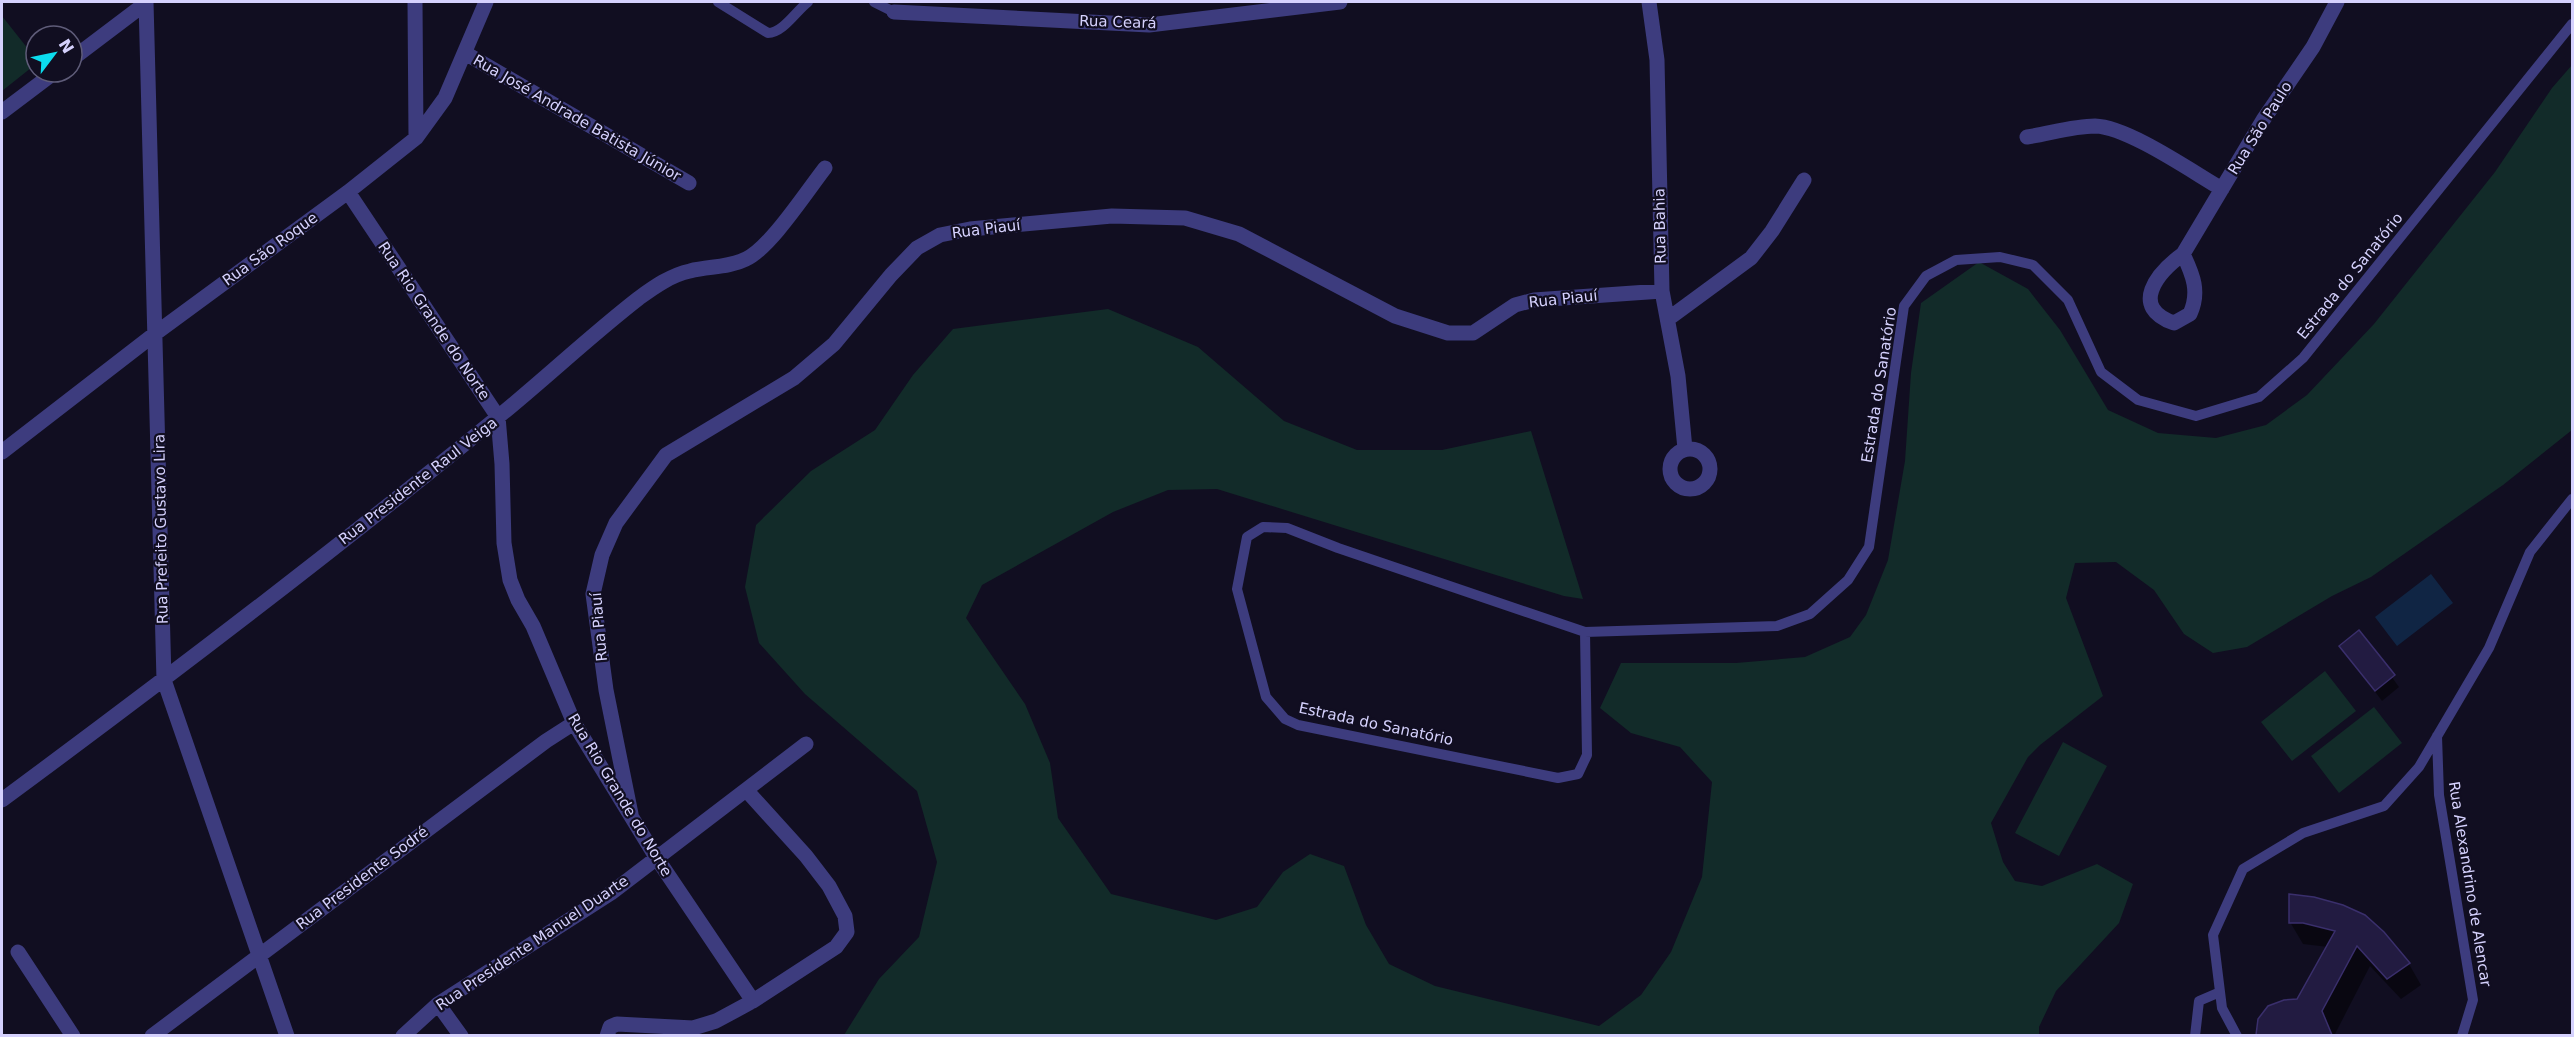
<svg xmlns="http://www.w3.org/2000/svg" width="2574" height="1037" font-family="'DejaVu Sans',sans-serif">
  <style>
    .green { fill: #122b29 }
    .water { fill: #102544 }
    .shadow { fill: #0007 }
    .building { fill: #221b41; stroke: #3a2f6c; stroke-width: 1.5 }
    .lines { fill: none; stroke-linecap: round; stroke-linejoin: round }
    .lane { stroke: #3d3c7e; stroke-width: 10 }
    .street { stroke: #3d3c7e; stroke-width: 15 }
    .labels { text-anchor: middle; stroke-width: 4.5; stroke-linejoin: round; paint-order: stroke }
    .street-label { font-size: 15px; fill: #d5d1fd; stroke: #110e21 }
  </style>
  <rect width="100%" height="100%" fill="#110e21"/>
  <!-- green -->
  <path class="green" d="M2,16L36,59V64L2,91Z
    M2572,65V430L2503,485L2371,577L2332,596L2247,647L2213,653L2184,634L2154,590L2116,562L2075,563L2066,598L2103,696L2040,745L2028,757L1991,823L2003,862L2015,881L2042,886L2097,864L2133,884L2119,923L2056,991L2039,1027V1035H844L879,979L919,937L937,862L917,791L805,694L759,643L745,587L756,525L811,471L875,430L913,375L953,329L1108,309L1198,347L1284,421L1357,450H1442L1531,431L1583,599L1564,596L1217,489L1168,490L1113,512L982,585L966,618L1025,704L1050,763L1058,818L1111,894L1216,920L1257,907L1283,872L1310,854L1344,866L1366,925L1389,964L1435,986L1599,1026L1641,995L1671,952L1702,877L1712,782L1680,747L1631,733L1600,708L1621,663H1736L1805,657L1850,637L1866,615L1888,560L1905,461L1911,373L1921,303L1979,262L2028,289L2060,330L2108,410L2158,433L2216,438L2266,425L2307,395L2374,324L2495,172L2552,88Z
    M2325,671L2356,711L2292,761L2261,722Z
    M2374,707L2402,743L2339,793L2311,756Z
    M2063,742L2107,766L2059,856L2015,833Z"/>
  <!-- water -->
  <path class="water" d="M2431,574L2453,603L2397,646L2375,617Z"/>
  <!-- shadow -->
  <path class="shadow" d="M2359,632L2399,687L2382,701L2341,646Z
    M2291,895L2383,933L2409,964L2421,985L2401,999L2370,966L2334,1036H2258L2298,1000L2328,947L2303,944L2290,922Z"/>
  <!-- building -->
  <path class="building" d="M2359,630L2395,675L2375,691L2339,646Z
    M2289,894L2314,897L2343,905L2365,915L2384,932L2410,963L2387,979L2357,946L2322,1011L2332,1035H2256L2258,1019L2268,1006L2284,1000L2297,999L2335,931L2303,923H2289Z"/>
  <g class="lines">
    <!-- lane -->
    <path class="lane" d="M718,2L768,33C783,33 796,11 808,2
      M874,2L894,12
      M1585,632L1587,755L1578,774L1558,778L1298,725L1285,719L1266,697L1237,589L1247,537L1263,527L1287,528L1338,548L1585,632L1777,626L1810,614L1848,580L1869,547L1904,306L1926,276L1956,260L2000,257L2033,265L2068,300L2101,372L2138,400L2196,416L2259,397L2303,358L2572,24
      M2437,736L2439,795L2473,1000L2462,1036
      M2195,1036L2199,1001L2220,992
      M2237,1036L2222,1008L2213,935L2243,869L2303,833L2384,806L2419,767L2489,648L2530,552L2572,499"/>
    <!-- street -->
    <path class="street" d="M146,2L164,680L287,1036
      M415,2L416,138
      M1649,2L1657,60L1662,291L1678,376L1685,449
      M894,12L1149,25L1340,2
      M465,53L689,183
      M72,59L146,3
      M2,112L55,72
      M2027,137C2048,134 2073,126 2095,126C2128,127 2191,171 2222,189
      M348,192L498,417L502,464L504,543L510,580L518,600L533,626L574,723L656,857L753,1001
      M2183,254C2193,275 2200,292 2190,314L2174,323C2129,307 2157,273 2183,254L2263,120L2313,47L2337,2
      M1668,319L1751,258L1772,231L1804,180
      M1670 469a20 20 0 1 1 40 0a20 20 0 1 1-40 0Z
      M2,452L156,333L348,192L416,138L445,98L486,2
      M2,800C170,676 336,549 498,417C546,378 590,336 639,298C654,287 671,275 690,271C709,266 728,268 746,259C770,248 807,191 825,168
      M631,814L606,690L593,594L602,555L616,523L666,455L794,378L834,344L891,275L917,248L940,235L970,229L1112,216L1185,218L1239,234L1395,316L1448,333H1473L1515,305L1534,300L1662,291
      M18,952L73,1036
      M438,1004L461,1036
      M152,1036L546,741L574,723
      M403,1036L438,1004L611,893L806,744
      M607,1036L610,1027L617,1024L693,1028L716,1021L753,1001L836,947L847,932L845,916L829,886L806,856L747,791"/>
  </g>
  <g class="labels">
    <!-- street labels -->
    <g class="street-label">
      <text transform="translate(1118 22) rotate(2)" y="5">Rua Ceará</text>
      <text transform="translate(577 118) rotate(30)" y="5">Rua José Andrade Batista Júnior</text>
      <text transform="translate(2260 128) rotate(-58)" y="5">Rua São Paulo</text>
      <text transform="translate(1660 226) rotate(-91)" y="5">Rua Bahia</text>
      <text transform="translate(986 229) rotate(-7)" y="5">Rua Piauí</text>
      <text transform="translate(270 249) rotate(-36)" y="5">Rua São Roque</text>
      <text transform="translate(2350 276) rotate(-51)" y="5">Estrada do Sanatório</text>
      <text transform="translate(1563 299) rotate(-6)" y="5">Rua Piauí</text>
      <text transform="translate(434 321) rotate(56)" y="5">Rua Rio Grande do Norte</text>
      <text transform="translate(1879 385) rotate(-81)" y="5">Estrada do Sanatório</text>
      <text transform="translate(418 481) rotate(-38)" y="5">Rua Presidente Raul Veiga</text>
      <text transform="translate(161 529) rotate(-91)" y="5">Rua Prefeito Gustavo Lira</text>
      <text transform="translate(599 627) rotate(-95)" y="5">Rua Piauí</text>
      <text transform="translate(1376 724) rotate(12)" y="5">Estrada do Sanatório</text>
      <text transform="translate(620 795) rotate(59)" y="5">Rua Rio Grande do Norte</text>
      <text transform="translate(362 878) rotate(-37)" y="5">Rua Presidente Sodré</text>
      <text transform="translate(2470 884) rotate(81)" y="5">Rua Alexandrino de Alencar</text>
      <text transform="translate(532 943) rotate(-34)" y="5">Rua Presidente Manuel Duarte</text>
    </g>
  </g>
  <!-- border -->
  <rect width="2574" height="1037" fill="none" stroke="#d5d1fd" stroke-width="6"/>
  <!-- north arrow -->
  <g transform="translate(54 54) rotate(58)"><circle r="28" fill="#110e21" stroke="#5f5c79" stroke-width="1.5"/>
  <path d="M0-4.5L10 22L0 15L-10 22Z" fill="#0cdcee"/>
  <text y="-9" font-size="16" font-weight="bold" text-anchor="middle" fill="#d5d1fd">N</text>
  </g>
</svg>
